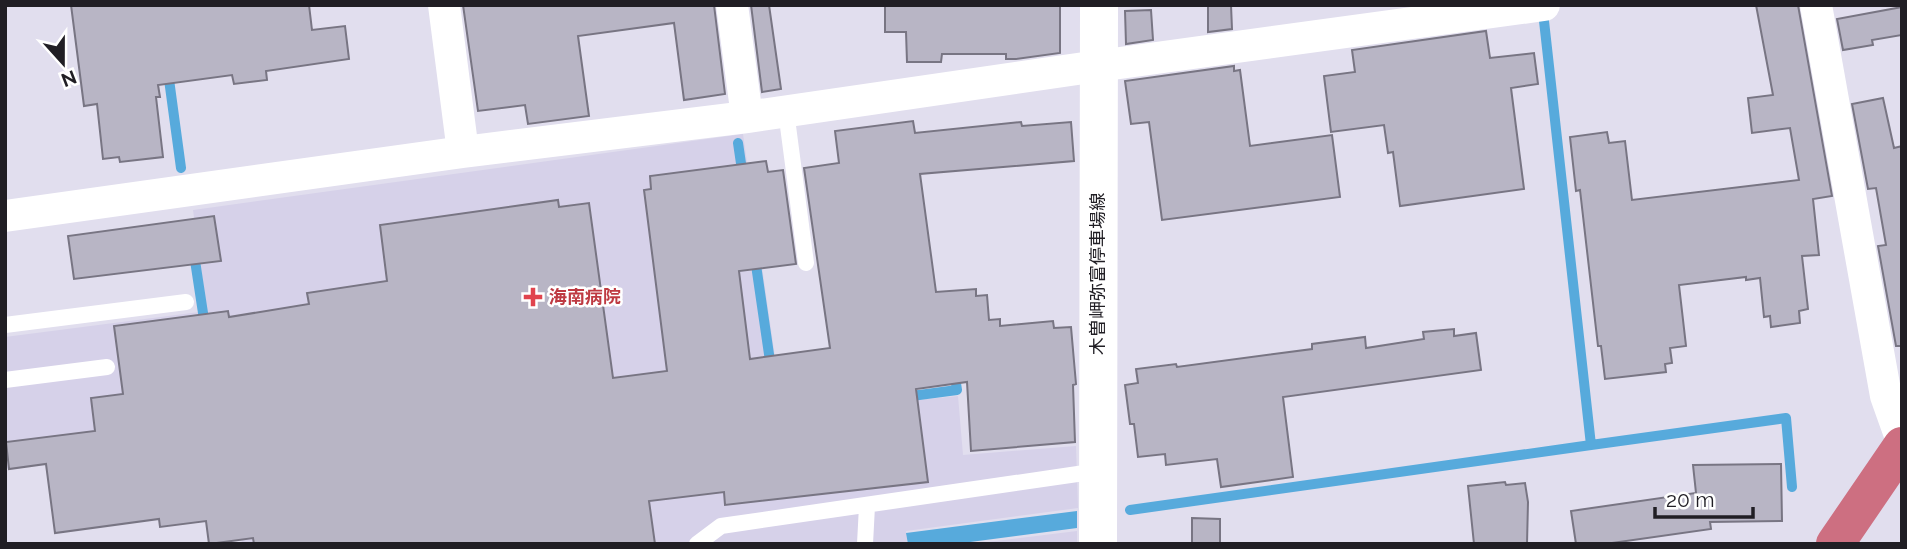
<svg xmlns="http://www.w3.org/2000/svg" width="1907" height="549" font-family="Raleway,'Noto Sans JP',sans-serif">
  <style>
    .built { fill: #d6d1e9 }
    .water { fill: #57aadc }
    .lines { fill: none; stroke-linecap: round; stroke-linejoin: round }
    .stream { stroke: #57aadc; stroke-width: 10 }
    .building { fill: #b8b5c5; stroke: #787583; stroke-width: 2 }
    .lane { stroke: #fff; stroke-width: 16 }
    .street { stroke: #fff; stroke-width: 32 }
    .secondary { stroke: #fff; stroke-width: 38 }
    .highway { stroke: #cd6f81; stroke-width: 38 }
    .health-dot { fill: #e0444e; stroke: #fff; stroke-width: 2.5 }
    .labels { text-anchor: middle; stroke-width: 5; stroke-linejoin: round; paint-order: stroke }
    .street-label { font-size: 18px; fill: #201e24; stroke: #fff }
    .health-label { font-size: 18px; font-weight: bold; fill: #be3a42; stroke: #fff; text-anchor: start }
  </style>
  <rect width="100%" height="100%" fill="#e1deee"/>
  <!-- built -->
  <path class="built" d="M743,134L783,413L958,396L963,455L1076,446L1078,508L906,531L908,544H242L228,444L5,469V337L207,311L193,210Z
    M1077,531V544H972Z"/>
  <!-- water -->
  <path class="water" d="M1077,511V528L955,544H908L906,533Z"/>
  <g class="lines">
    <!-- stream -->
    <path class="stream" d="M168,72L181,168
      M738,143L743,177
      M194,254L205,326
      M755,258L771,368
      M904,397L957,390L954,370
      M1591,445L1786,418L1792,487
      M1130,510L1591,445L1544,21"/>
  </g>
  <!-- building -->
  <path class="building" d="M71,5H309L312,30L345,26L349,59L266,71L267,80L234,84L232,75L158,85L160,97H156L163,157L120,162L119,157L103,159L97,104L84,106Z
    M463,5H714L725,94L684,100L674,23L578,36L589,116L528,124L525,105L478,111Z
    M751,5H769L781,89L762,92Z
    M885,5H1060V53L1016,59H1006V54H942L941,62H907L906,32H885Z
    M1208,5H1231L1232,29L1208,32Z
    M1756,5H1798L1832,196L1813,199L1819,255L1802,256L1808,309L1799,311L1800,323L1771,327L1770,316L1764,317L1760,278L1746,280V277L1679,285L1686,346L1670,348L1672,363L1665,364L1666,372L1605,379L1601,346H1598L1580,190L1576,191L1570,137L1607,132L1609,143L1625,141L1632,200L1799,180L1790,128L1752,133L1748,98L1773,95Z
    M1902,7V35L1872,40L1873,45L1843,50L1837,19Z
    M1151,10L1153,40L1126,44L1125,11Z
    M1486,31L1490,58L1534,53L1538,84L1511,88L1524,189L1400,206L1393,152L1388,153L1384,125L1331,132L1324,76L1355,72L1352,50Z
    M1234,66V71L1240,70L1250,146L1332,135L1340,197L1162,220L1149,122L1131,124L1125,81Z
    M1883,98L1894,148L1902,146V346H1896L1878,246L1886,245L1876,188L1868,189L1852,104Z
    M913,121L915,133L1021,122L1022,126L1071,122L1074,161L920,174L936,292L976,289V296L987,295L989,320L1000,319V326L1053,321L1054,328L1071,327L1076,384L1073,385L1075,442L971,451L967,382L916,389L928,482L725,505L724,492L649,501L655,544H254L253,538L209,544L206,521L160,527L159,519L55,533L46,464L9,469L6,442L95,431L91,398L123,394L114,326L228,311L229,317L309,304L307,293L387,281L380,225L558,200L559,207L589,203L613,378L667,371L644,190L651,189L650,176L766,161L768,172L783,170L796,264L739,271L750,359L830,348L804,168L839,163L835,131Z
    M214,216L221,261L74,279L68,236Z
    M1454,329V336L1476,333L1481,370L1283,397L1293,477L1221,487L1217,459L1166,465L1165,454L1138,457L1134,424H1130L1125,385L1138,383L1136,369L1176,364L1177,367L1312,349V344L1365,337L1366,348L1424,339L1423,332Z
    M1781,464L1782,521L1710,522L1711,529L1605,544H1576L1571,511L1696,493L1693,465Z
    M1505,482L1506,485L1525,483L1528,502L1527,544H1474L1468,486Z
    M1192,518L1220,519V544H1192Z"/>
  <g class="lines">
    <!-- lane -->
    <path class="lane" d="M786,111L806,263
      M5,325L186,302
      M5,380L107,367
      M697,544L721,526L1098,471
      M865,544L867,506"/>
    <!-- street -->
    <path class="street" d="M444,5L463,152
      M732,5L747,117
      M1816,5L1886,396L1902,441
      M5,216L463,152L747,117L1098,66L1544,5"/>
    <!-- secondary -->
    <path class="secondary" d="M1098,544L1099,5"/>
    <!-- highway -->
    <path class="highway" d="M1835,544L1902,446"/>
  </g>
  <!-- markers -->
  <path class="health-dot" d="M529.5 286.5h7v7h7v7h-7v7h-7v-7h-7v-7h7z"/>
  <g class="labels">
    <!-- street labels -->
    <g class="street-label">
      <text transform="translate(1098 274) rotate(-90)" y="6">木曽岬弥富停車場線</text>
    </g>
    <!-- health labels -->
    <g class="health-label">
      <text x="549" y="303">海南病院</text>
    </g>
  </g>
  <!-- border -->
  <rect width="1907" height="549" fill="none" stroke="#201e24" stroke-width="14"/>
  <!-- north arrow -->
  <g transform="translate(63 63) rotate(159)" stroke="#ffffff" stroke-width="5" paint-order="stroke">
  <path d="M0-5L12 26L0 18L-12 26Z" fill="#201e24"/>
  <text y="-10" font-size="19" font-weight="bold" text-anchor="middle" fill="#201e24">N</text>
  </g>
  <!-- scale -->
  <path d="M1655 507v10h98v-10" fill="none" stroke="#201e24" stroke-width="3.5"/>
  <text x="1666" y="507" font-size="21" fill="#201e24" stroke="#ffffff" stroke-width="5" paint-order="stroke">20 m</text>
</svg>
